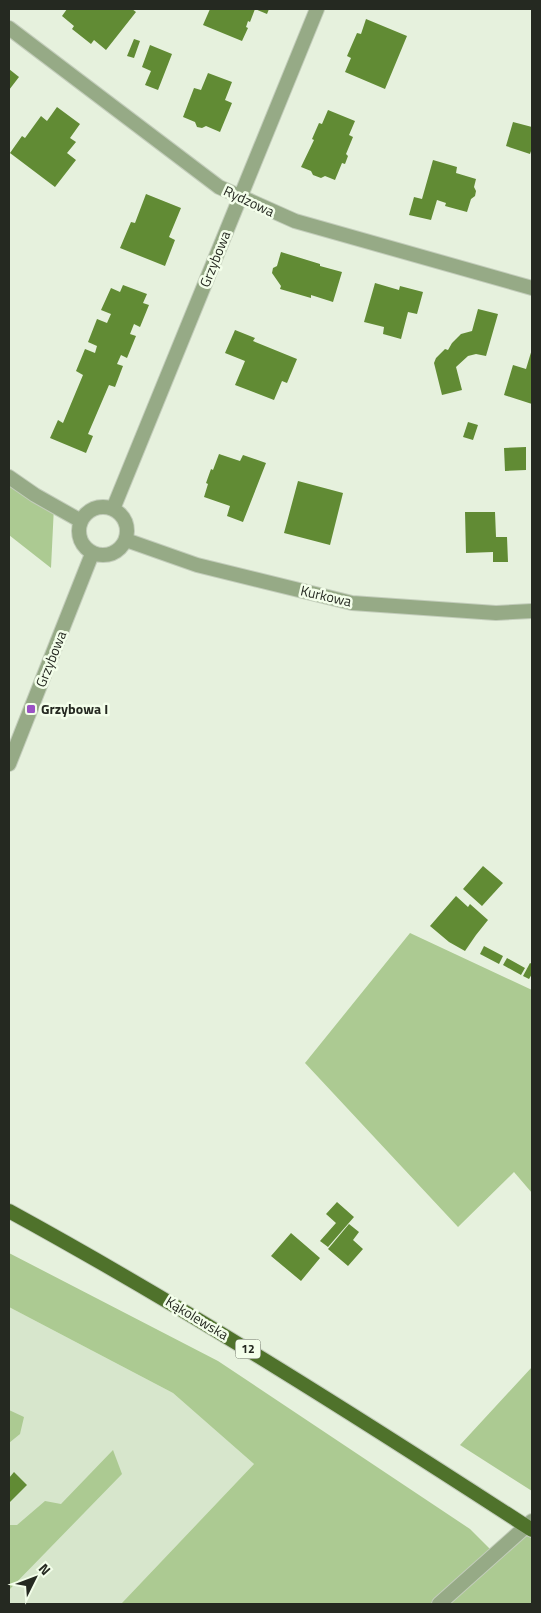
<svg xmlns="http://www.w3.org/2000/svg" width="541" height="1613" font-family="'Titillium Web',sans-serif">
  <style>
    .built { fill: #d7e6cc }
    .green { fill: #acca92 }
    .building { fill: #618b34 }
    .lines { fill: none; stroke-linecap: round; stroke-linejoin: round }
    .minor-casing { stroke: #c3cdbb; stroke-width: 16 }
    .primary-casing { stroke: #c3cdbb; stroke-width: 16 }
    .minor { stroke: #96aa86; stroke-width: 14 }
    .primary { stroke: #4f722b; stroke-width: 14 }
    .poi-dot { fill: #9a51c4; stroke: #f3feea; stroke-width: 2 }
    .labels { text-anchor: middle; stroke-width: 5; stroke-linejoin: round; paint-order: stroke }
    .shield { fill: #f3feea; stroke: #63695d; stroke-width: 1 }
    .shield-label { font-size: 12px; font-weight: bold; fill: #252921 }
    .street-label { font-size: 14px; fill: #252921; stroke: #f3feea }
    .poi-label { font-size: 14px; font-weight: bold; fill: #252921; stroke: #f3feea; text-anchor: start }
  </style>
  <rect width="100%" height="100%" fill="#e6f1dd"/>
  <!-- built -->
  <path class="built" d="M9,1307L173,1393L254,1464L121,1604H9Z"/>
  <!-- green -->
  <path class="green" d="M9,476L54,506L51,568L9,535Z
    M410,933L532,990V1193L514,1172L458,1227L305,1063Z
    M9,1253L218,1361L470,1529L494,1553L532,1518V1604H121L254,1464L173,1393L9,1307Z
    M532,1367V1491L460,1445Z
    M9,1410L24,1417L20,1434L9,1443Z
    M113,1450L122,1474L9,1590V1525H17L45,1501L61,1504Z"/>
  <!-- building -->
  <path class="building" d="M67,9H132L136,12L106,50L94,40L91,44L72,29L74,26L62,16Z
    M210,9H269L267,14L255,9L250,22L248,21L246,27L248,28L242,41L203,25Z
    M366,19L407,36L385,89L345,72L351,58L347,56L357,33L361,34Z
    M134,39L140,41L134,58L127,56Z
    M150,45L172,54L158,90L145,85L151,71L142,67Z
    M9,69L19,77L9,90Z
    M208,73L232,82L225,100L232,103L220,132L206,126L202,128L197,127L195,122L183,117L194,88L201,90Z
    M57,107L80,124L70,138L76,142L67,153L76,160L55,187L10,153L22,136L25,138L41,116L47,121Z
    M328,110L355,121L349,135L353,137L346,154L348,156L345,164L342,163L335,180L325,176L321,178L313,175L311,171L301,167L314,140L312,139L319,123L322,124Z
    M513,122L532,127V148L530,154L506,146Z
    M433,160L457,167L456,173L476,179L474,187L476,191L475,196L471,199L467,212L445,206L446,203L437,200L431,220L409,215L414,197L422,199Z
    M146,194L181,208L169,237L175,240L165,266L120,248L131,222L135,223Z
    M281,252L320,264V266L342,272L333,302L311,295V298L280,289L281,286L272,273L273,268L277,266Z
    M375,283L399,290L400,286L423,292L417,314L408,312L401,339L383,334L384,327L364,322Z
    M123,285L147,294L143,303L149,305L140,327L134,324L130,334L136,336L127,358L121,355L117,364L123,366L115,387L109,385L88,434L93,436L86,453L50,438L58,420L63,423L83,375L76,371L85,349L95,353L97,346L88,342L97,319L107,323L111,314L101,310L111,288L120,292Z
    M478,309L498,314L486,356L476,354L468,356L456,367L462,390L442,395L434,363L436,358L445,349L448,350L452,343L461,334L472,331Z
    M235,330L255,338L253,341L297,359L287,383L282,381L274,400L235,385L245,361L225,353Z
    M532,349V404L504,395L513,365L526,369Z
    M468,422L478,425L473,440L463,437Z
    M526,447V470L505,471L504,448Z
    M219,454L240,461L243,455L266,463L243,522L227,516L230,506L204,497L208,484L206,483L211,469L213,470Z
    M298,481L343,493L330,545L284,533Z
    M465,512H495L496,537H507L508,562H493V552L466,553Z
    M483,866L503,883L482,906L463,889Z
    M456,896L468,907L470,904L488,920L476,935L465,951L449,942L430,926Z
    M484,946L503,956L499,964L480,954Z
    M507,958L525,968L521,975L503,965Z
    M530,963L532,964V974L529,979L523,976Z
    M337,1202L354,1217L328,1247L320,1241L336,1223L326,1214Z
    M349,1224L359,1232L353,1240L363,1249L348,1266L328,1249Z
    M291,1233L320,1258L301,1281L271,1256Z
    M14,1472L27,1485L9,1503V1478Z"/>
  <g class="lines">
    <defs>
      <path id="minor" d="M9,28L219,187L295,221L532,288
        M9,477L35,495L81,521
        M79 531a24 24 0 1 1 48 0a24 24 0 1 1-48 0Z
        M113,509L317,9
        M126,540L197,565L352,603L496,613L532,611
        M9,764L92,554
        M439,1604L532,1521"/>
      <path id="primary" d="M9,1211C188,1309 361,1419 532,1530"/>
    </defs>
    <!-- minor casing -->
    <use href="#minor" class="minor-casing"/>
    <!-- primary casing -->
    <use href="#primary" class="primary-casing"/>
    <!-- minor -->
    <use href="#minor" class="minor"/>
    <!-- primary -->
    <use href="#primary" class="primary"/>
  </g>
  <!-- markers -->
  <rect class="poi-dot" x="26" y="704" width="10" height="10" rx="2.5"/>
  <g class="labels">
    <!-- shield labels -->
    <rect class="shield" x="235.5" y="1339.5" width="25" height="19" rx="4"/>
    <g class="shield-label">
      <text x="248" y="1353">12</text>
    </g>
    <!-- street labels -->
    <g class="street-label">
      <text transform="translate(249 201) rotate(25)" y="5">Rydzowa</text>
      <text transform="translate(215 259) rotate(-68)" y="5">Grzybowa</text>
      <text transform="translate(326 596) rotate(13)" y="5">Kurkowa</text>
      <text transform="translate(51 659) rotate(-68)" y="5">Grzybowa</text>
      <text transform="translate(197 1318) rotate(31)" y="5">Kąkolewska</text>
    </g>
    <!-- poi labels -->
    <g class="poi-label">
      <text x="41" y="714">Grzybowa I</text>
    </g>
  </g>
  <!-- border -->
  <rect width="541" height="1613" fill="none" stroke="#252921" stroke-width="20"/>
  <!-- north arrow -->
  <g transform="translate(35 1578) rotate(48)" stroke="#f3feea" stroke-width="4" paint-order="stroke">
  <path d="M0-4L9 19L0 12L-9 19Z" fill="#252921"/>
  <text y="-8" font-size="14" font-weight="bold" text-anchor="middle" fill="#252921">N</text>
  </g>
</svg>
